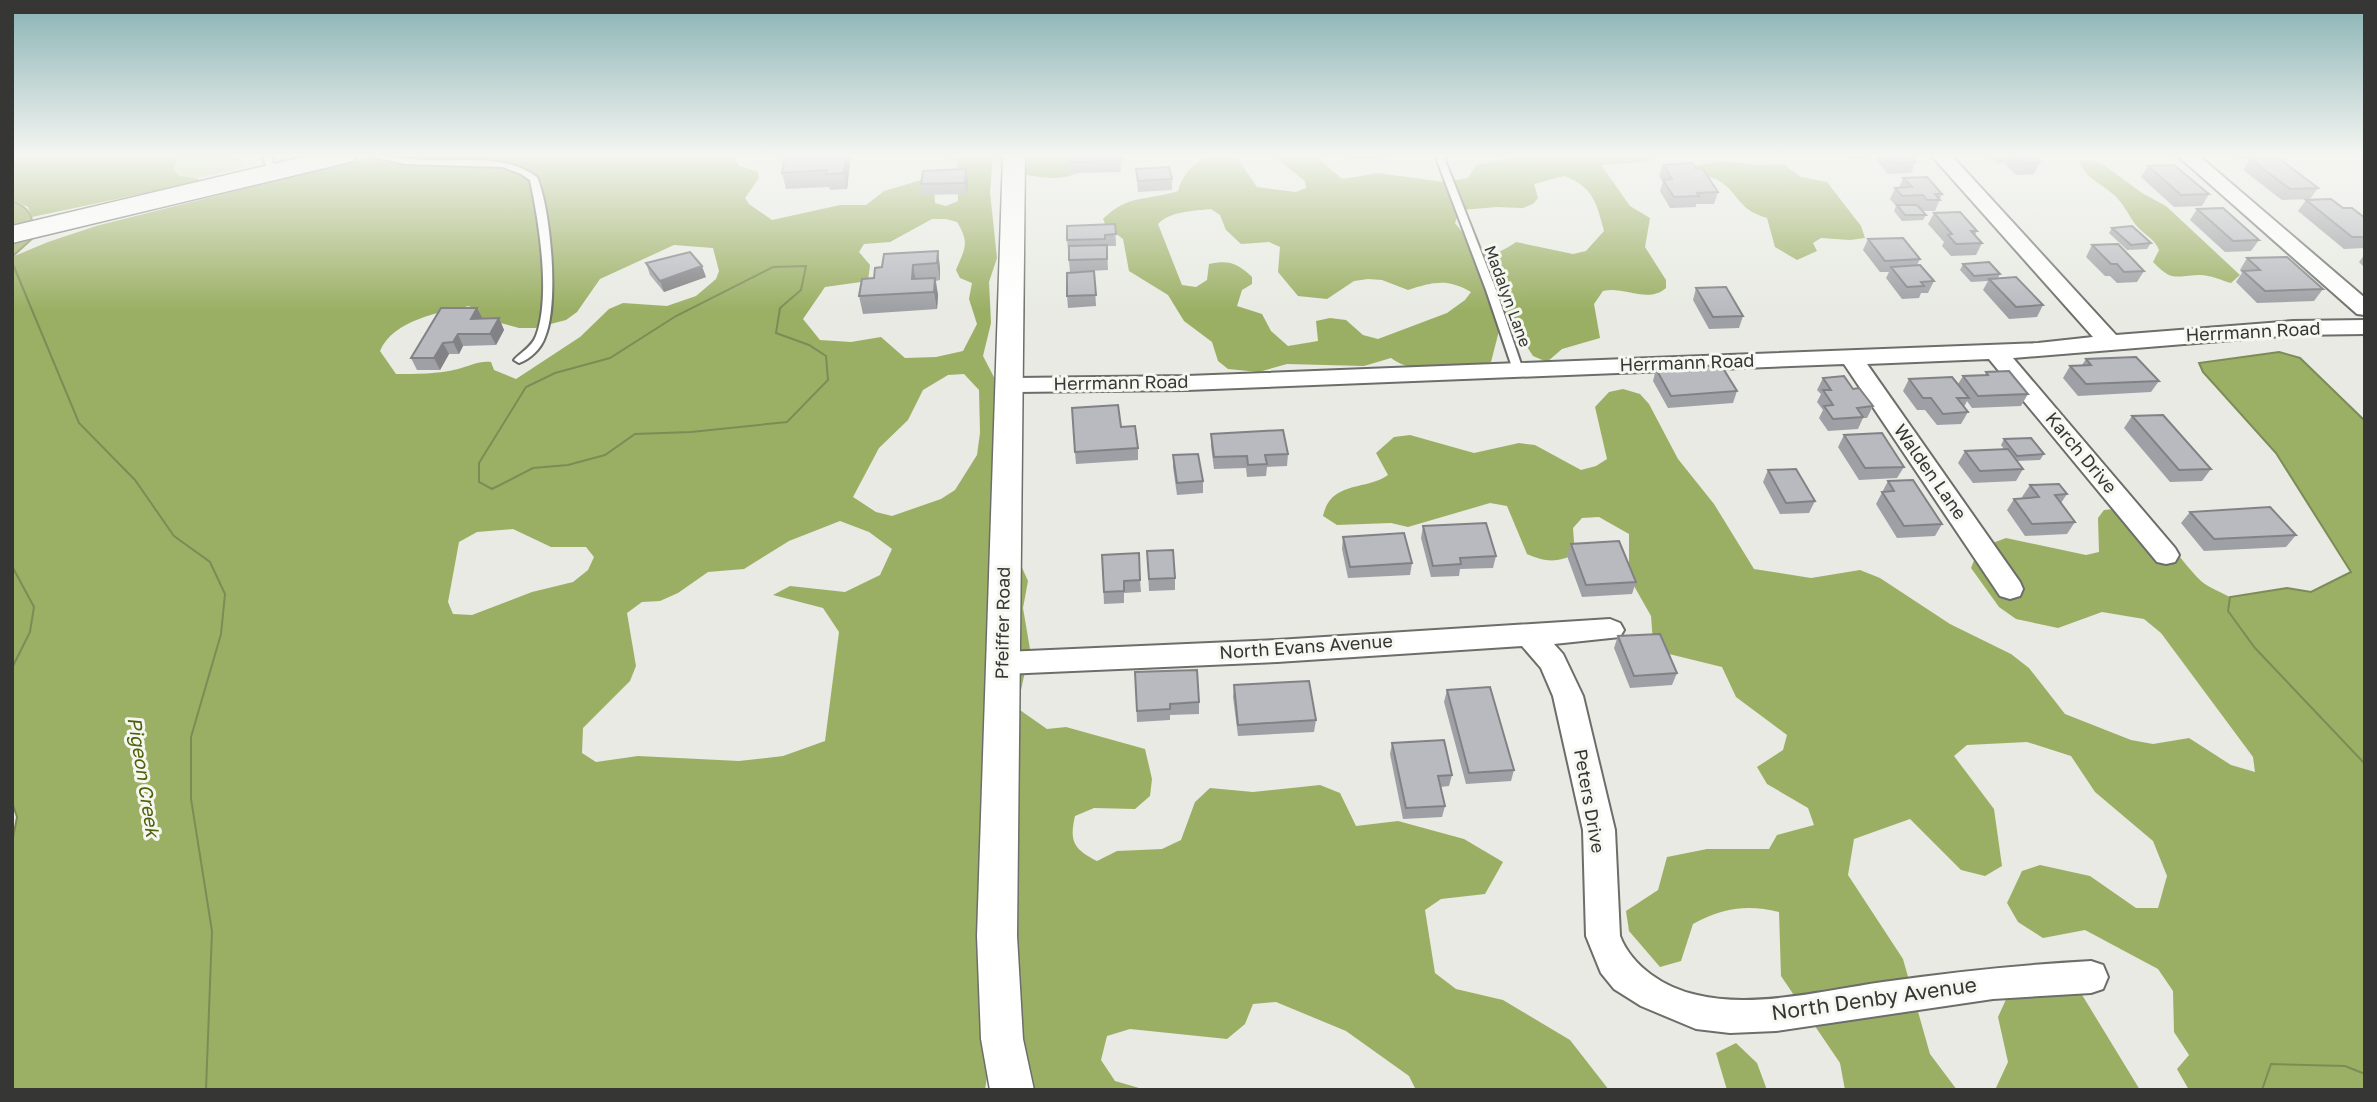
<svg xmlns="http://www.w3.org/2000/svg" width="2377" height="1102" font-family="'Golos Text',sans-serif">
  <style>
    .green { fill: #c9d8a9 }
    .forest { fill: #9baf64; fill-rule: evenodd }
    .water { fill: #9bb065; stroke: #7d8c57; stroke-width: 2 }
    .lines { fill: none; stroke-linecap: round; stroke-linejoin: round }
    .service-casing { stroke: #6c6e69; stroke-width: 4 }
    .minor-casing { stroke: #6c6e69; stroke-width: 4 }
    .tertiary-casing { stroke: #6c6e69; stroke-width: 3 }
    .secondary-casing { stroke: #6c6e69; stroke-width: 3 }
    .service { fill: #fff; fill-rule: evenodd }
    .minor { fill: #fff; fill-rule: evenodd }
    .tertiary { fill: #fff; fill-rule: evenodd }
    .secondary { fill: #fff; fill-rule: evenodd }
    .wall { fill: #9fa0a5 }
    .shaded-wall { fill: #828286 }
    .building { fill: #b9bac0; stroke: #828286; stroke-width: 2 }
    .labels { text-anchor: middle; stroke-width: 6; stroke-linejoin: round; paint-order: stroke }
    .far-street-label { font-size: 16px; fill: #363735; stroke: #f5f7f0 }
    .street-label { font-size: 18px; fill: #363735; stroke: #f5f7f0 }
    .water-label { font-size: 19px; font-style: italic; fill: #4e6009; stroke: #f5f7f0 }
    .near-street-label { font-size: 21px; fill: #363735; stroke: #f5f7f0 }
  </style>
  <rect width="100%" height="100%" fill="#e8eae3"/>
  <!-- green -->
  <path class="green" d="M13,155H239L242,168L40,215Z"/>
  <!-- forest -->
  <path class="forest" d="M12,155H178L173,170L180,176L199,179L197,182L32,217L28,207L14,201L12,197Z
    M379,155H734L738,165L758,172L759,178L745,198L749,204L772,220L840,205H866L884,191L921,180L934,183L935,203L946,206L958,201L957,160L938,155H993L990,192L997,258L989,282L991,323L983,356L997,383V512L1028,581L1023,608L1030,649L1017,708L1047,729L1066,727L1145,749L1152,779L1150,796L1135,809L1094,808L1075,816C1069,842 1074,849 1097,861L1117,851L1162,849L1181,840L1195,802L1210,788L1253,792L1320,785L1340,793L1356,826L1398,821L1464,839L1503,862L1485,894L1441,899L1425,910L1435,973L1456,989L1503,1000L1570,1040L1609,1090H1416L1409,1076L1346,1031L1276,1002L1253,1004L1245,1024L1227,1039L1130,1029L1107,1036L1101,1060L1115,1081L1146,1090H1024L999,1056L987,1077L985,1090H206L212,931L191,799V737L221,634L210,562L174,536L135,480L79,423L13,264L12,257L48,242L96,226ZM932,219H946L957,222C970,243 965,248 956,270L960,278L972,283L969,299L977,324L963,351L936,357L905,358L881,337L851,342L820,340L803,319L825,287L868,281L870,265L859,252L864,244L890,242ZM674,245L713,248L719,271L716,279L696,296L667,306L623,303L609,309L580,337L516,379L494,370L491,362C477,361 471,366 458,369C438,374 416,374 396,374L380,351C393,320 440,312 469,306L482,318L519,328H535L566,320L577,312L600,279ZM773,267L800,290L780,308L775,333L809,345L750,426L635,434L605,455L568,465L533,468L555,373L610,358L676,316ZM964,374L979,390L980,433L977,455L955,490L941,499L892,516L876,512L853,497L879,448L908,420L923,390L948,375ZM840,521L869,532L892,549L880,575L845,592L790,586L773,595L823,608L839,632L825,741L783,756L739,761L638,756L596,762L582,753L583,728L630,681L636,666L627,613L642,602L660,601L678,593L708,572L744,569L789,541ZM513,529L551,547H586L594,557L588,570L573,582L532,592L472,615L453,614L448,602L459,542L477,532Z
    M1024,155H1100L1104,160C1069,177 1066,182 1026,175Z
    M1212,155L1236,156L1257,187L1296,192L1306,188L1305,181L1272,155H1315L1342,179L1378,173L1444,182L1468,178L1476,165L1529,155H1652L1648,162L1601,165L1630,206L1650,218L1645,247L1666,280V288C1648,304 1624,286 1603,291L1594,304L1600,338L1562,349L1547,362L1533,356L1515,328L1500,327L1491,362C1461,368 1416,377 1391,358L1364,366L1287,364L1259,372L1228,369L1218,361L1212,342L1184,321L1168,295L1129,271L1123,239L1106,226L1103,219C1128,194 1146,201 1178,191C1184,171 1193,164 1212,155ZM1564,176C1593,186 1597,204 1604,231L1586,251L1573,254L1516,242C1500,253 1491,257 1472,252L1466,237L1455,223L1460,210L1497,207L1523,208L1533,204L1538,198L1534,184ZM1211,209L1220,215L1226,230L1241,244L1269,242L1280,247L1278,272L1298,296L1327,299L1354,281L1368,279L1382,280L1408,290C1432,282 1448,278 1471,292L1465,300L1447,313L1378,339L1363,335L1346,320L1330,318L1316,321L1318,341L1288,346L1271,331L1262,314L1237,306L1242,290L1252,284V277C1237,263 1229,260 1209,264L1207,280L1196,287L1182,285L1158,224C1170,211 1193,211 1211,209Z
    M2079,160H2092L2104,165L2142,193L2166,206L2240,275L2231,283C2221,280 2208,274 2198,275C2175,276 2172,282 2153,262L2159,250C2154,237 2140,233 2133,221C2127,212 2123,203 2114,195C2100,182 2085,179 2079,160Z
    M1720,161L1758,165L1783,164L1801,177L1827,182L1861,226L1865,238L1850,240L1821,238L1813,243L1817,251L1797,260L1775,247L1767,218C1736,209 1739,192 1719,181C1708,174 1697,178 1688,167Z
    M1623,389L1640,394L1649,404L1678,459L1714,504L1754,569L1811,578L1860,570L1880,578L1950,624L2011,654L2029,668L2065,714L2131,740L2153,744L2189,738L2231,765L2255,772L2253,757L2161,633L2144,619L2102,612L2058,628L2016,619L1999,607L1971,568L1979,548L2006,538L2086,555L2099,552L2098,518L2104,510C2149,503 2173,554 2201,581C2209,588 2221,592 2230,597L2228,612L2255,648L2365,764V1074L2344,1066L2271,1064L2262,1090H2189L2177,1069L2189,1055L2174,1032L2173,991L2158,969L2085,930L2043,938L2018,922L2007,903L2022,871L2040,865L2090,876L2136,908H2158L2167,876L2153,841L2095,792L2071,756L2027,742L1967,745L1954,756L1994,809L2002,866L1985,876L1961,870L1910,819L1854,839L1848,875L1903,959L1930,1054L1957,1090H1845L1840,1063L1781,976L1779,912C1747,904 1722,908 1693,924L1681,961L1660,967L1629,931L1626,911L1658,890L1667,857L1707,849H1769L1777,835L1814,825L1808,808L1767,784L1757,767L1783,750L1787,735L1736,697L1722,667L1669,654L1653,642L1651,616L1629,577V534L1599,517L1582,518L1573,528L1575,554C1557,563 1545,562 1527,554L1507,506L1490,503L1408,527L1391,523L1337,525L1323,516C1331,480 1366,491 1388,475L1376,453L1394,437L1410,435L1474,453L1519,443L1535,445L1581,470L1596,466L1607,459L1595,407L1609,392Z
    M12,566L34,607L30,632L12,668Z
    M2073,980L2140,1090H1995L2008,1062L1998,1017L2013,984Z
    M1736,1043L1757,1063L1767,1090H1727L1716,1053Z"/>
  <!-- water -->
  <path class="water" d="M12,197L14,202C32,209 32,217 35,236L12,257Z
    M12,262L79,423L135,480L174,536L210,562L225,594L221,634L191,737V799L212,931L206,1090H12V843L17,817L12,802V668L30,632L34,607L12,566Z
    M806,266L801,290L780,308L776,333L809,345L826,356L828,380L787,422L691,432L635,434L605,455L568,465L533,468L492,489L479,482V463L526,387L555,373L610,358L676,316L773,267Z
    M2279,352L2300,358L2365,421V764L2255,648L2228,611L2230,597L2287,588L2311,592L2351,572L2276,453L2203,372L2199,363Z
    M2271,1064L2345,1066L2365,1074V1090H2262Z"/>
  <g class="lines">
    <defs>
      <path id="service" d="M263,155H271L276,173L275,175L268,173Z
        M363,155C383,155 403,159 424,160C462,162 504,153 537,177C551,210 559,304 545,337C541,349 530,359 519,363L514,360C521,352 532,347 536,336C551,296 539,222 530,180L521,174L503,167L406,164Z
        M1435,155H1443L1496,290L1523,370L1522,372L1518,373L1513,370L1486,290Z"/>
      <path id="minor" d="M1931,155H1951L2116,335L2293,321L2365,320V334L2293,335L2013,358L2175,548L2179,555L2175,562L2166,564L2157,562L1989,359L1867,364L2020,582L2023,589L2020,596L2010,599L2000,596L1844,364L1187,390L1009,392L1001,390L997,385L1001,380L1009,378L1187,376L2038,343L2093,337Z
        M2177,155H2198L2365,298V315L2357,314Z
        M1610,619L1620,623L1624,630L1620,637L1554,644L1563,654L1583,696L1615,830L1620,936C1632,967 1665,988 1697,995C1753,1009 1827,990 1883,982C1953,972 2021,965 2091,961L2103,965L2108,977L2103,989L2091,993L1993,999L1776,1031L1730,1033L1696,1029L1641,1006L1614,989L1601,973L1586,936L1583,830L1553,696L1541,668L1522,646L1277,662L1002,674L992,671L988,663L992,655L1002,652L1277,640Z"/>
      <path id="tertiary" d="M1003,155H1025L1017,936L1023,1039L1034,1090H990L981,1039L977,936Z"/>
      <path id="secondary" d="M311,155H358L354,161L12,243V226Z"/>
    </defs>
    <!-- service casing -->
    <use href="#service" class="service-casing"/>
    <!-- minor casing -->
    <use href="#minor" class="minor-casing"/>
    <!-- tertiary casing -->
    <use href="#tertiary" class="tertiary-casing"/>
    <!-- secondary casing -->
    <use href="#secondary" class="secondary-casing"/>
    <!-- service -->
    <use href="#service" class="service"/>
    <!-- minor -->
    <use href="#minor" class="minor"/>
    <!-- tertiary -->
    <use href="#tertiary" class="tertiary"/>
    <!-- secondary -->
    <use href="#secondary" class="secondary"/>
  </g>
  <!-- wall -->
  <path class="wall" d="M785,155H851L847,189L830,190L829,187L786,189L782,173Z
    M1120,155L1121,172L1070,173V162Z
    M1347,155H1385V157L1348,159Z
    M1847,155H1870L1869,158H1849Z
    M1914,155L1915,157L1914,159L1916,162L1911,173L1888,174L1873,156Z
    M1988,155H2032L2040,162L2034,174L2016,175L2004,163L1997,164Z
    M2235,155H2263L2262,157L2238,158Z
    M2250,159L2318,188L2310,199L2282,200L2243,170Z
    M1663,165L1696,169L1718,192L1714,204H1696V207L1670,208L1660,191L1663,181L1659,176Z
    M2148,166L2209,194L2202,206L2174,207L2141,177Z
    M1136,169L1172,179V190L1138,192Z
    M1903,178L1942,194L1935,211H1923L1926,215L1923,220L1902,221L1894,211L1896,206L1890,199L1895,188H1899Z
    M968,181L967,194L922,195L921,184Z
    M2306,200L2343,208L2365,218V248L2344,249L2298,211Z
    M2197,209L2259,240L2251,251L2225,252L2190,220Z
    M1934,213L1977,231L1975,235L1982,243L1976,255L1951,256L1942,246L1944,242L1928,224Z
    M1115,224L1116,246H1107L1108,270L1070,272L1067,240Z
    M2112,228L2151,243L2147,249L2127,250L2109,233Z
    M1868,239L1920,259L1917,265L1934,281L1928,293H1921L1919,298L1902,299L1886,278L1889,272H1880L1863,250Z
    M2092,245L2144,271L2137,282L2117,283L2110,276H2105L2086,257Z
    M938,251L940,268V280L936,281L938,295L937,309L863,314L859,296L882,267Z
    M2365,254V268L2359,262Z
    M2247,258L2323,289L2314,301L2257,303L2236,282L2242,273L2240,270Z
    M646,263L706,277L664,292L650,275Z
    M1963,264L2000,274L1998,278L2043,305L2037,317L2009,319L1983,290L1988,281L1971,282L1960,270Z
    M1094,271L1096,306L1068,308L1067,296Z
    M1696,288L1743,316L1739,328L1709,329L1693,300Z
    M477,308L482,318H499L504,330L496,345L463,346L459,354H449L440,370H417L411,358Z
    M2086,359L2159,381L2151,392L2078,396L2063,378L2070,366L2082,365Z
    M1656,369L1737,391L1733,403L1668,408L1653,381Z
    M1986,372L2028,394L2021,406L1972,408L1967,401L1964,407L1968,412L1961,424L1937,425L1925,410H1917L1903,391L1909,379L1958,384L1963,376L1985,375Z
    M1823,378L1853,389L1873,406L1867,418H1863L1858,429L1828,431L1819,418L1823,410L1817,402L1821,394L1817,390Z
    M2132,416L2211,469L2202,481L2170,482L2124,428Z
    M1121,427L1138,448V460L1076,464L1075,452Z
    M1211,434L1288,454L1287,466L1267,467L1266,476L1247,477L1246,468L1214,469L1211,446Z
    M1844,435L1904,467L1897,478L1859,480L1838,447Z
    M2004,439L2044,454L2040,460L2017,461L2023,469L2016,481L1973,483L1958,463L1965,451L2004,449L2001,445Z
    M1173,455L1203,481V493L1177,495L1173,467Z
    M1768,470L1815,501L1809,513L1780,514L1763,482Z
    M1888,481L1942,524L1935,536L1897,538L1876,504Z
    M2030,485L2067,494L2061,503L2075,522L2067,534L2025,536L2007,510L2014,499L2023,498L2022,497Z
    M2190,512L2296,535L2286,547L2204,551L2181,523Z
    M1423,526L1496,556L1493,568L1460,569L1459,576L1431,577L1421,538Z
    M1343,537L1412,563L1410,575L1348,578L1342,549Z
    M1571,544L1636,582L1632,594L1582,597L1567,556Z
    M1147,551L1175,578V590L1149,591Z
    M1102,555L1140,580L1141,592L1124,593V603L1104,604Z
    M1618,636L1677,673L1672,685L1630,688L1614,648Z
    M1135,672L1199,702V714L1170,715V720L1137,722Z
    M1234,685L1316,720L1314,732L1238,736L1233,697Z
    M1447,690L1514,770L1511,781L1466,784L1444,702Z
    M1392,743L1452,775L1449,786L1440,787L1445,806L1442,817L1403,819L1390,754Z"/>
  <!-- shaded-wall -->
  <path class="shaded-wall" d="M846,155H851L847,189L844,173Z
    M966,169L968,181L967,194L965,183Z
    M938,251L940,268V280L937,263Z
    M913,265L916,282L912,279Z
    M702,266L706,277L664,292L660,281Z
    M935,278L938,295L937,309L934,292Z
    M477,308L483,319H471Z
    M499,318L504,330L496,345L490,334Z
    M458,334L463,346L459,354L453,342Z
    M443,343L449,354L440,370L434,358Z"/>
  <!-- building -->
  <path class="building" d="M785,155H846L844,173L826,174L827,170L782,173Z
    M1070,155H1120L1121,161L1070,162Z
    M1887,155H1914L1915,157H1912L1916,162L1893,163Z
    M2013,155H2032L2040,162L2022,163Z
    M2277,157L2318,188L2290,189L2250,159Z
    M1693,163L1696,169L1702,168L1718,192L1697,193L1699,196L1674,197L1663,180L1672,179L1663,165Z
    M2174,165L2209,194L2181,195L2148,166Z
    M1169,167L1172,179L1138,181L1136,169Z
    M966,169L965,183L921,184L923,171Z
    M1927,177L1942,194H1935L1940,200H1927L1923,195L1902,196L1895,188L1912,187L1903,178Z
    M2331,199L2343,208H2352L2365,218V237H2352L2306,200Z
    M1897,205H1917L1926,215H1905Z
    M2223,208L2259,240L2233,241L2197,209Z
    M1960,212L1977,231H1971L1982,243L1956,244L1948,235L1952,234L1934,213Z
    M1115,224L1116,234L1105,235V239L1067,240V226Z
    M2132,226L2151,243L2131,245L2112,228Z
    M1903,238L1920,259L1885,261L1868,239Z
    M2118,244L2144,271L2124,272L2117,264H2111L2092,245Z
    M1107,245V259L1069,260V246Z
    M938,251L937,263L913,265L912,279L935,278L934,292L859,296L862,279L874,278L875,268L882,267L884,254Z
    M690,252L702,266L660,281L646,263Z
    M2287,257L2323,289L2265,291L2243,271L2260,270L2247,258Z
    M1989,262L2000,274L1974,276L1963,264Z
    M1920,265L1934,281L1921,282L1924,286L1907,287L1891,267Z
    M1094,271L1096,295L1067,296V273Z
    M2016,277L2043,305L2016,307L1989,279Z
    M1726,287L1743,316L1713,317L1696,288Z
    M441,308H477L471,319L499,318L490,334H458L453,342L443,343L434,358H411Z
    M2136,357L2159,381L2086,384L2070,366L2091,365L2086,359Z
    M1721,365L1737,391L1671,396L1656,369Z
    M2009,371L2028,394L1978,396L1963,376L1988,375L1986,372Z
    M1844,376L1853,389L1859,388L1873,406L1857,408L1863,417L1833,419L1824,406L1833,405L1823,390H1831L1823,378Z
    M1952,377L1969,398H1957L1968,412L1943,414L1931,398H1923L1909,379Z
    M1118,405L1121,427L1135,426L1138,448L1075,452L1072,408Z
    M2163,415L2211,469L2179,470L2132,416Z
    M1283,430L1288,454L1265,455L1267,464L1248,465L1247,456L1214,457L1211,434Z
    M1882,433L1904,467L1865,468L1844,435Z
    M2031,438L2044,454L2017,456L2004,439Z
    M2008,449L2023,469L1980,471L1965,451Z
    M1198,454L1203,481L1177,483L1173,455Z
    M1796,469L1815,501L1786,503L1768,470Z
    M1913,480L1942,524L1904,526L1882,492L1894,491L1888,481Z
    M2059,484L2067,494L2055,495L2075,522L2032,524L2014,499L2039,497L2030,485Z
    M2270,507L2296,535L2214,539L2190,512Z
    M1486,523L1496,556L1460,558L1461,564L1433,566L1423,526Z
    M1404,533L1412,563L1350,567L1343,537Z
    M1619,541L1636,582L1586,585L1571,544Z
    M1173,550L1175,578L1149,579L1147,551Z
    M1139,553L1140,580L1124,581V591L1104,592L1102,555Z
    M1660,634L1677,673L1634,676L1618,636Z
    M1197,670L1199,702L1170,704V709L1137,711L1135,672Z
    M1309,681L1316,720L1238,725L1234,685Z
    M1490,687L1514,770L1469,773L1447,690Z
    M1444,740L1452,775L1438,776L1445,806L1406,808L1392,743Z"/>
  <!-- sky -->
  <linearGradient id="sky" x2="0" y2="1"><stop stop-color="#89b2b4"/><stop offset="0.5" stop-color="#f5f6f2"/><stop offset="1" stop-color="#f5f6f2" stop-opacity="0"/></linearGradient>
  <rect width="2377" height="310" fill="url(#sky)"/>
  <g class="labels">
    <!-- far-street labels -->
    <g class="far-street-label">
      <text transform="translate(1508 296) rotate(70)" y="6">Madalyn Lane</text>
    </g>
    <!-- street labels -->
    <g class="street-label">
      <text transform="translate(2253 332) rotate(-3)" y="6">Herrmann Road</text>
      <text transform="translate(1687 363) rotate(-2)" y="6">Herrmann Road</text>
      <text transform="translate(1121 383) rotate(-1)" y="6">Herrmann Road</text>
      <text transform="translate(2081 453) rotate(50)" y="6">Karch Drive</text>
      <text transform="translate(1930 472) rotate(55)" y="6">Walden Lane</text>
      <text transform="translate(1003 623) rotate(-89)" y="6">Pfeiffer Road</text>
      <text transform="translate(1306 647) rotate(-4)" y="6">North Evans Avenue</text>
      <text transform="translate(1589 801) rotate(80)" y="6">Peters Drive</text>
    </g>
    <!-- water labels -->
    <g class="water-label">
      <text transform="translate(144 777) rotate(81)" y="7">Pigeon Creek</text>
    </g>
    <!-- near-street labels -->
    <g class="near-street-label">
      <text transform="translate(1874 999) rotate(-8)" y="7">North Denby Avenue</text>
    </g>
  </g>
  <!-- border -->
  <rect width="2377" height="1102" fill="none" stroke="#363735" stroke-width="28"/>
</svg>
